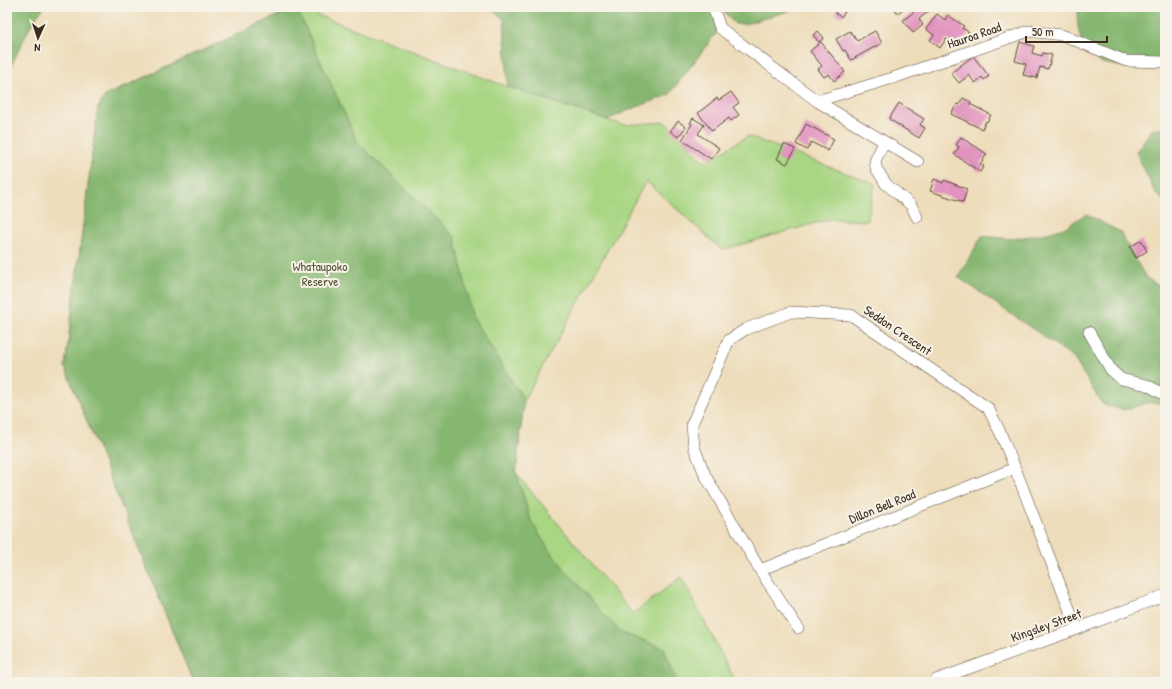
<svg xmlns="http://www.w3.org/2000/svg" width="1172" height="689" font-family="'Patrick Hand',sans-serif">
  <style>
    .green { fill: #a8d683; stroke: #728050 }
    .forest { fill: #86b771; stroke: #607048 }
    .building { fill: #e192be }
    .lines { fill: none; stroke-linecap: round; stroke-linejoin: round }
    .minor-casing { stroke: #564536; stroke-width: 12 }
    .minor { stroke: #fff; stroke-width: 11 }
    .labels { text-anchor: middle; stroke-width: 4; stroke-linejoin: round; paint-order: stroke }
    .street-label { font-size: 13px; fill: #3b2a1e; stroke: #f7f3e8 }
    .park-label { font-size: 13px; fill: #565537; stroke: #f7f3e8 }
  </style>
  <rect width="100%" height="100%" fill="#f7f3e8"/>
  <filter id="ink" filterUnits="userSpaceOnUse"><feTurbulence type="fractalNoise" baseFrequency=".025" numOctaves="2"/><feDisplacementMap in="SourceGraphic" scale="8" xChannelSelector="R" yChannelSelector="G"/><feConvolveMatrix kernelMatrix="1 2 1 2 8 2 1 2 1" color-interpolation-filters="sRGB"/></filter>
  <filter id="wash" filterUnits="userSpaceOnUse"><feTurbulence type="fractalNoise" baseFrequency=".012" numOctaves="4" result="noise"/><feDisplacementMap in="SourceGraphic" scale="16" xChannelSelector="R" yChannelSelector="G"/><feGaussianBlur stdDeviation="0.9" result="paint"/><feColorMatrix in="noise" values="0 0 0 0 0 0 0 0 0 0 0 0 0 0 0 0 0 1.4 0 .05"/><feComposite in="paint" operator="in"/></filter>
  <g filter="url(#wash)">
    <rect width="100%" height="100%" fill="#edb"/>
    <!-- green -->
    <path class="green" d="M296,7L508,87L623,125L665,122L705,162L748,136L875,184L867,221L830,219L722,250L646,181L524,400L516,473L633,614L681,577L736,682H193L65,367L98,108L105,96Z"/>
    <!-- forest -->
    <path class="forest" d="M7,7H44L32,23L7,74Z
      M296,7L358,143L455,237L473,319L524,400L516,472L531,521L549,550L603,614L622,633L664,648L677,682H193L65,367L98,108L105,96Z
      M488,7H713L720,28L669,95L629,110L607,120L508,87L504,19Z
      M724,7H801L745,24H735L726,14Z
      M1079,7H1165V67L1137,69L1102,63L1084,52C1081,39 1074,20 1079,7Z
      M1165,127V202L1155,193L1136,152L1151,130Z
      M1086,214L1120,232L1146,278L1165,289V405L1163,403H1147L1124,410L1102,404L1073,357L958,277L982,236L1012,239L1048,233L1064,228Z"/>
    <g id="blocks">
      <!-- building -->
      <path class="building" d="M893,7H905L898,13Z
        M910,7H934L919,19L923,25L913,33L903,20L914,12Z
        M838,8L845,12L841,17L835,13Z
        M937,14L945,20L948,15L964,26L962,28L969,32L961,43L959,42L956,46L946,39L940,48L930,40L934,35L926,29Z
        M818,31L824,38L819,42L813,35Z
        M850,31L857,41L875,31L882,43L851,60L845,50L843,51L836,39Z
        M821,42L845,72L834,81L829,74L824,77L818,69L822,66L810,51Z
        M1020,42L1034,46L1032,53L1042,56L1043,53L1052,55L1048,69L1040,67L1037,78L1023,75L1026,64L1015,61Z
        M973,56L989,76L984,80L982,77L975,83L969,75L959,83L951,73Z
        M731,92L739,103L733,107L739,115L731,121L729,118L712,131L698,113L717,98L719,100Z
        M963,98L971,102L970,104L991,115L987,122L986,121L982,129L951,114L957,104L959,105Z
        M899,103L924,119L920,125L925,128L919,138L889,119Z
        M693,118L704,125L698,134L719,148L711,159L682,140L692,124L690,123Z
        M678,121L686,127L678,137L670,131Z
        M806,124L834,139L828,151L811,142L807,150L796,144Z
        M961,137L987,154L980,164L984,166L980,172L954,154L959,147L956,145Z
        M784,144L795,149L787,164L777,159Z
        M934,179L943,183L944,180L967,189L963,202L930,191Z
        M1141,240L1147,251L1136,258L1130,247Z"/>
    </g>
  </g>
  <g filter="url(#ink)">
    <use href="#blocks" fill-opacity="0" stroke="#564536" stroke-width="1"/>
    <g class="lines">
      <defs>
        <path id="minor" d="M713,7L720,28L817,101L893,78L1029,31L1062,35L1126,61L1165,62
          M817,101L918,162
          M884,142L875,161L876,168L886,184L911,205L917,217
          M1089,332L1111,370L1121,379L1147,385L1165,395
          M760,570L1015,468
          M798,628L760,570L705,475L694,447L692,424L729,340L746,329L791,312L851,315L988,408L1000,432L1015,468L1077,629
          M936,680L1077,629L1165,595"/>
      </defs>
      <!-- minor casing -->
      <use href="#minor" class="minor-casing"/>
      <!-- minor -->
      <use href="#minor" class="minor"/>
    </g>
  </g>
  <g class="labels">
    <!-- street labels -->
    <g class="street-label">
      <text transform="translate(974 35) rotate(-19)" y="5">Hauroa Road</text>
      <text transform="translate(898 330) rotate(34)" y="5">Seddon Crescent</text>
      <text transform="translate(882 506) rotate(-22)" y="5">Dillon Bell Road</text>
      <text transform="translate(1046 625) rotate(-20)" y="5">Kingsley Street</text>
    </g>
    <!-- park labels -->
    <g class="park-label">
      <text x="320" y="271">Whataupoko<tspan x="320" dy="15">Reserve</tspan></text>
    </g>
  </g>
  <!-- margin -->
  <rect width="1172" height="689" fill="none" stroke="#f7f3e8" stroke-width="24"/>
  <!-- north arrow -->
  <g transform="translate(38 38) rotate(183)" stroke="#f7f3e8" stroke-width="3" paint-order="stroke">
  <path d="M0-3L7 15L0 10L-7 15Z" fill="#3b2a1e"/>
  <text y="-6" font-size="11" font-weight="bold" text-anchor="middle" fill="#3b2a1e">N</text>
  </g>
  <!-- scale -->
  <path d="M1026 36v6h81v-6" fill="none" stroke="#3b2a1e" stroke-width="2"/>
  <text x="1032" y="36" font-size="12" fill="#3b2a1e" stroke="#f7f3e8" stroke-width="3" paint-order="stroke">50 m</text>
</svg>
